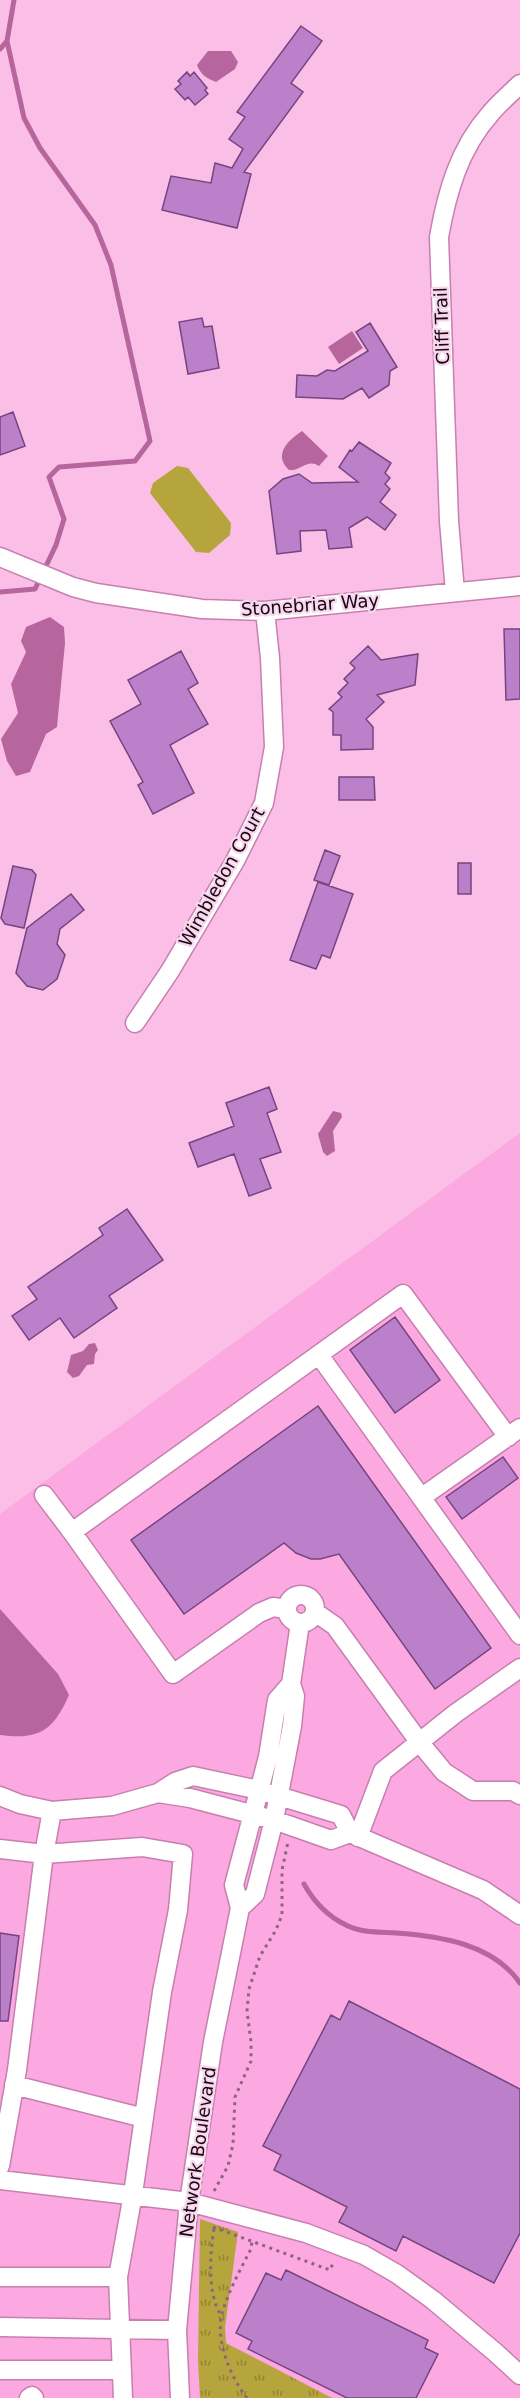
<svg xmlns="http://www.w3.org/2000/svg" width="520" height="2398" font-family="'DejaVu Sans',sans-serif">
  <style>
    .built { fill: #fba9e0 }
    .grass { fill: #b6a43d }
    .park { fill: url(#park-tufts) }
    .water { fill: #b6659d }
    .lines { fill: none; stroke-linecap: round; stroke-linejoin: round }
    .stream { stroke: #b6659d; stroke-width: 5 }
    .building { fill: #bc80cb; stroke: #754580; stroke-width: 1.5 }
    .minor-casing { stroke: #c77fb0; stroke-width: 21 }
    .path { stroke: #8d6380; stroke-width: 3; stroke-dasharray: 3 4.5; stroke-linecap: butt }
    .minor { stroke: #fff; stroke-width: 18 }
    .labels { text-anchor: middle; stroke-width: 4.5; stroke-linejoin: round; paint-order: stroke }
    .street-label { font-size: 18px; fill: #1c0415; stroke: #f6d7eb }
  </style>
  <defs>
    <pattern id="park-tufts" width="24" height="20" patternUnits="userSpaceOnUse" patternTransform="scale(1.5)"><rect width="24" height="20" fill="#b6a43d"/><path d="M3 7l-1-3M5 7V3M7 7l1-3M15 17l-1-3M17 17v-4M19 17l1-3" fill="none" stroke="#938332"/></pattern>
  </defs>
  <rect width="100%" height="100%" fill="#fbbfe7"/>
  <!-- built -->
  <path class="built" d="M520,1133V2398H0V1514Z"/>
  <!-- grass -->
  <path class="grass" d="M177,466L188,468L231,523L230,535L209,553L196,552L150,493L153,483Z"/>
  <!-- park -->
  <path class="park" d="M200,2219L238,2232L225,2327L226,2343L332,2398H200L198,2360Z"/>
  <!-- water -->
  <path class="water" d="M208,51H231L238,62L235,69L216,82C206,78 201,75 197,65Z
    M352,331L363,348L339,364L328,347Z
    M302,431L328,456L319,466C308,458 301,471 289,470C273,455 287,441 302,431Z
    M50,617L64,627L65,643L57,727L46,734L30,772L16,776L7,761L1,739L18,713L11,684L26,652L21,641L26,627Z
    M333,1111L341,1113L342,1117L333,1131L335,1151L327,1156L323,1152L318,1134Z
    M95,1343L98,1350L95,1354L94,1364L87,1365L79,1376L73,1378L67,1372L71,1355L83,1351L89,1344Z
    M0,1609L58,1674L69,1695C53,1731 39,1740 0,1735Z"/>
  <g class="lines">
    <!-- stream -->
    <path class="stream" d="M0,49L7,41L14,0
      M0,592L35,589L56,545L64,519L49,477L59,467L135,461L150,441L111,265L95,225L40,148L24,118L7,41
      M304,1884C314,1902 327,1916 346,1925C361,1933 379,1932 396,1933C440,1936 493,1944 520,1983"/>
  </g>
  <!-- building -->
  <path class="building" d="M301,26L322,41L291,83L303,92L244,172L251,174L237,228L162,210L171,176L211,183L215,163L232,168L243,149L229,139L245,117L237,112Z
    M187,72L190,76L194,72L207,88L205,90L208,94L195,105L188,97L185,100L175,89L181,84L178,81Z
    M202,318L204,327L212,326L219,368L188,374L179,322Z
    M370,323L397,367L390,371L389,385L369,398L362,388L343,399L296,397L297,375L317,376L327,370L335,371L368,351L356,332Z
    M13,412L25,446L0,455V417Z
    M359,442L391,463L385,473L390,478L385,484L390,489L380,502L396,515L385,530L367,517L349,528L352,547L329,549L326,530L300,531L301,551L277,554L269,491L283,479L299,474L312,483L358,482L339,467L350,450L352,451Z
    M504,629H520V699L506,700Z
    M368,646L381,660L418,654L415,685L377,695L384,702L366,719L373,727V749L341,750V735H333V712L329,709L342,697L338,693L348,683L344,679L355,668L350,663Z
    M181,651L198,683L188,689L208,724L170,745L194,793L153,814L138,785L143,782L110,721L141,704L128,680Z
    M339,777H374L375,800H339Z
    M325,850L340,856L329,885L314,880Z
    M458,863H471V894H458Z
    M13,866L32,870L36,875L24,928L5,924L1,918Z
    M318,882L353,894L330,958L322,955L316,969L290,960Z
    M71,894L84,910L60,929L57,944L65,955L57,979L43,990L27,986L16,973L27,928Z
    M269,1087L277,1109L267,1113L281,1152L260,1159L271,1188L249,1196L234,1154L198,1167L189,1143L234,1126L226,1103Z
    M127,1209L163,1260L109,1296L117,1308L74,1338L60,1318L29,1340L12,1316L37,1299L28,1287L103,1235L99,1228Z
    M395,1317L440,1380L395,1413L350,1350Z
    M318,1406L491,1648L435,1689L339,1554L320,1559H311L296,1553L284,1543L184,1614L131,1540Z
    M503,1457L518,1478L462,1519L446,1497Z
    M0,1933L19,1936L8,2021H0Z
    M349,2001L520,2089V2233L494,2283L403,2236L396,2251L339,2222L347,2207L274,2170L281,2155L263,2146L331,2015L340,2020Z
    M286,2270L428,2340L425,2348L438,2354L416,2398H347L248,2349L252,2341L236,2333L266,2273L281,2280Z"/>
  <g class="lines">
    <defs>
      <path id="minor" d="M0,557L73,587L96,593L202,609L265,611L520,586
        M455,592L449,521L439,237C447,192 459,149 490,114C499,103 510,94 520,84
        M135,1023L170,971L235,861L264,803L274,747L270,658L265,611
        M319,1355L520,1635
        M44,1495L72,1532
        M422,1497L520,1428
        M287 1609a14 14 0 1 1 28 0a14 14 0 1 1-28 0Z
        M286,1609L273,1607L259,1613L173,1674L72,1532L403,1294L508,1437
        M315,1612L335,1626L420,1743L444,1772L473,1791H513L520,1795
        M158,1793L190,1798L274,1820L331,1840L350,1833
        M0,1796L20,1804L52,1811L112,1806L158,1793L175,1782L193,1776L259,1790L341,1815L350,1833L483,1890L520,1915
        M358,1837L383,1771L456,1713L520,1668
        M0,1849L44,1854L142,1847L183,1854L178,1910L162,1992L133,2194L118,2277H0
        M240,1908L255,1894L274,1820L292,1726L295,1696L291,1684L300,1623
        M14,2085L144,2118
        M0,2166L17,2070L44,1854L52,1811
        M0,2180L189,2202L306,2233L364,2255L397,2274L433,2300L496,2353L520,2375
        M118,2277L123,2398
        M0,2327L177,2330
        M0,2370H122
        M29,2398L32,2396L34,2398
        M180,2398L177,2330L189,2202L213,2042L240,1908L234,1885L268,1757L277,1700L291,1684"/>
    </defs>
    <!-- minor casing -->
    <use href="#minor" class="minor-casing"/>
    <!-- path -->
    <path class="path" d="M214,2191L228,2166L233,2144L235,2097L251,2061V2042L247,2011L249,1989L260,1956L276,1930L282,1915V1870L288,1842
      M213,2227L330,2270L334,2261
      M214,2229C210,2252 207,2295 221,2315
      M247,2398C231,2378 215,2341 222,2314C228,2292 240,2270 251,2249L252,2241"/>
    <!-- minor -->
    <use href="#minor" class="minor"/>
  </g>
  <g class="labels">
    <!-- street labels -->
    <g class="street-label">
      <text transform="translate(442 326) rotate(-92)" y="6">Cliff Trail</text>
      <text transform="translate(310 605) rotate(-4)" y="6">Stonebriar Way</text>
      <text transform="translate(222 877) rotate(-61)" y="6">Wimbledon Court</text>
      <text transform="translate(198 2152) rotate(-82)" y="6">Network Boulevard</text>
    </g>
  </g>
</svg>
